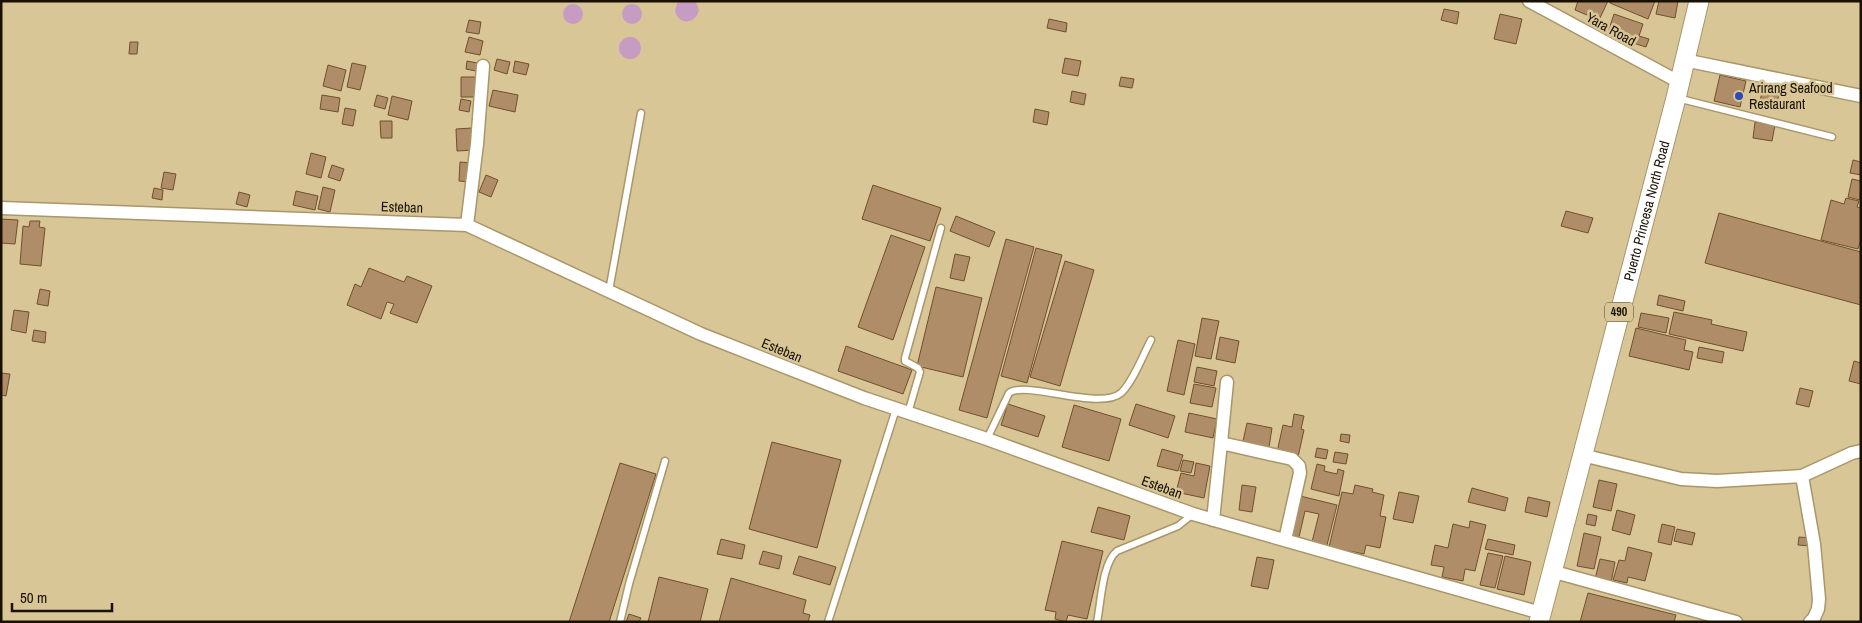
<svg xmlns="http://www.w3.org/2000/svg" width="1862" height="623" font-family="'Archivo Narrow',sans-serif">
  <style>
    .green { fill: #c69cc3 }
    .building { fill: #af8d68; stroke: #6f502c }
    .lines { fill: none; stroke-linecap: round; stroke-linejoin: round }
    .service-casing { stroke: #a99669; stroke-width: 9 }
    .minor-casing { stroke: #a99669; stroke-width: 15 }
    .primary-casing { stroke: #a99669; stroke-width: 21 }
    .service { stroke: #fff; stroke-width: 6 }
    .minor { stroke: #fff; stroke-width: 12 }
    .primary { stroke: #fff; stroke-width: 19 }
    .poi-dot { fill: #3049ba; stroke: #d9c697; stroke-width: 2 }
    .labels { text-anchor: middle; stroke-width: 5; stroke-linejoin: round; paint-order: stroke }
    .shield { fill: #d9c697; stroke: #52472f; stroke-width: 1 }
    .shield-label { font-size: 12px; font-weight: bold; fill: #181102 }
    .street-label { font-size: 14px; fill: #181102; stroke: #d9c697 }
    .poi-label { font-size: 14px; fill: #181102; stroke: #d9c697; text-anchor: start }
  </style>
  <rect width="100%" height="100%" fill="#d9c697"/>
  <!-- green -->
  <path class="green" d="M678,1L696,2L699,10C696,24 679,26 675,11Z
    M622 14a10 10 0 1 1 20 0a10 10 0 1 1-20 0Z
    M563 14a10 10 0 1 1 20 0a10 10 0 1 1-20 0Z
    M619 48a11 11 0 1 1 22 0a11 11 0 1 1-22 0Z"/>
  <!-- building -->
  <path class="building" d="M1578,1H1608L1599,20L1575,10Z
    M1610,1H1655L1648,19L1610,3Z
    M1659,1H1678L1675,18L1656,14Z
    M1444,9L1459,12L1457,24L1441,20Z
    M1500,14L1522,19L1516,44L1494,39Z
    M1614,14L1643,24L1639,36L1649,39L1646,47L1607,35Z
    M1049,19L1067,23L1066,32L1047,28Z
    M469,20L481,22L479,34L466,32Z
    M469,37L483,41L480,55L465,52Z
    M130,42H138L137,54H129Z
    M1065,58L1081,61L1078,76L1062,73Z
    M497,59L510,62L507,74L494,70Z
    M467,61L477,63L476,71L466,69Z
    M515,61L529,64L526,75L513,72Z
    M352,63L366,66L360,90L347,87Z
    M328,65L346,70L341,91L323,86Z
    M1720,75L1746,81L1740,107L1714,101Z
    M461,77H477V97H461Z
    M1121,77L1134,79L1132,88L1119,86Z
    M1764,84L1780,88L1777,105L1760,101Z
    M493,90L518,95L515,112L489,106Z
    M1072,91L1086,94L1084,105L1070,102Z
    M322,95L340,98L338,112L320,109Z
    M377,95L388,98L385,109L374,106Z
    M392,96L412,101L408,120L388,115Z
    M461,99L471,101L469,112L459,110Z
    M345,108L356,110L353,126L342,124Z
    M1035,109L1049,112L1047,125L1033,122Z
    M380,121H392V138H381Z
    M1755,122L1775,125L1772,141L1753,138Z
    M472,128L474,150L457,151L456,129Z
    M311,153L326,157L321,178L306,174Z
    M1853,160L1861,162V175L1850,173Z
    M460,162L472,163L471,182L459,181Z
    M332,165L344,169L340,181L328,177Z
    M164,172L176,174L173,190L161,188Z
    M486,175L498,180L491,197L479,192Z
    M1852,179L1861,181L1860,200L1848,197Z
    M873,185L941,208L930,241L862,219Z
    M323,187L335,190L330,212L318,209Z
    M154,188L163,190L162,200L152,198Z
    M296,191L318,196L315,210L293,205Z
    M239,192L250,195L247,207L236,204Z
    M1846,198L1859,201L1857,207L1861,208V239L1858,249L1821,240L1831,200L1844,204Z
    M1566,211L1593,218L1588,233L1561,226Z
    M1719,213L1861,252V305L1705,263Z
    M956,216L995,232L989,247L950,231Z
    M1,219L18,220L15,244L1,243Z
    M30,221H40L39,227L45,228L41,266L20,264L23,226L29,227Z
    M891,235L925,247L893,340L858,327Z
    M1006,239L1034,247L987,418L959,410Z
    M1036,248L1062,255L1027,383L1001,376Z
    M955,254L970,257L964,281L950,278Z
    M1065,261L1094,270L1060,386L1030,377Z
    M369,268L404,282L407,276L432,286L417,323L390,313L394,304L387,302L381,319L347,305L355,284L361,287Z
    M936,287L982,298L963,377L917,366Z
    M40,289L50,291L48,306L37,304Z
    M1659,295L1685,301L1683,311L1657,305Z
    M14,310L29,312L26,333L11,330Z
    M1674,312L1712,320L1711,324L1747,332L1743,351L1669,334Z
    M1641,313L1669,318L1666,333L1638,327Z
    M1202,318L1219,321L1211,359L1195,356Z
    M1636,328L1686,340L1684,350L1693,352L1689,370L1629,356Z
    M34,330L46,332L45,343L32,341Z
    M1220,337L1239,341L1235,363L1216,359Z
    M1178,340L1195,344L1184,395L1167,391Z
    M846,346L912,370L903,394L838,371Z
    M1699,347L1724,352L1722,363L1697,358Z
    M1854,361L1861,363V384L1849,381Z
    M1197,367L1217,371L1214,386L1194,382Z
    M1,373L10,374L6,396L1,395Z
    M1194,384L1216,388L1212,407L1190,403Z
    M1800,388L1813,391L1809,407L1796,404Z
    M1008,404L1045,416L1038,437L1001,425Z
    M1136,404L1175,416L1168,438L1129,425Z
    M1074,405L1121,419L1109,461L1062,447Z
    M1189,413L1217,419L1213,438L1185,432Z
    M1294,414L1304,416L1301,429L1304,430L1298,457L1277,452L1283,425L1292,427Z
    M1247,423L1272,428L1269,447L1259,445L1258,450L1248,448L1249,443L1243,441Z
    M1341,434L1350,435L1349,443L1340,441Z
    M772,442L841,460L817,548L749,529Z
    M1317,448L1328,450L1326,459L1315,457Z
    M1162,449L1183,455L1178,471L1157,466Z
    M1335,452L1348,454L1346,464L1333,462Z
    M1183,460L1194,462L1191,473L1180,471Z
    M620,463L656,474L609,622H569Z
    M1196,463L1210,466L1204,498L1176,492L1181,473L1194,476Z
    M1317,464L1325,466L1324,471L1337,474L1338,469L1344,471L1339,496L1311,489Z
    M1599,480L1617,484L1611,511L1593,507Z
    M1242,485L1256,487L1252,512L1239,510Z
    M1355,485L1373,489L1372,492L1384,495L1380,516L1386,517L1380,548L1366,545L1364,554L1329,547L1342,492L1353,494Z
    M1472,488L1508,498L1505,511L1468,502Z
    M1399,492L1419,496L1413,523L1393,519Z
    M1296,495L1337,505L1327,545L1312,542L1319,514L1305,511L1299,537L1287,534Z
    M1528,497L1550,502L1547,517L1525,512Z
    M1098,507L1130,516L1124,540L1091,532Z
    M1617,510L1635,515L1630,535L1612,530Z
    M1588,514L1597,516L1595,526L1586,524Z
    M1470,521L1486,525L1475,571L1465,569L1463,581L1442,577L1444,567L1431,565L1435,545L1448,548L1453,524L1469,528Z
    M1662,524L1675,527L1671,545L1658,542Z
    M1677,529L1695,533L1692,545L1674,541Z
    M1584,533L1601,537L1594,569L1577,566Z
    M1799,537L1811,538V546L1798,545Z
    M721,539L745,545L742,559L717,554Z
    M1488,539L1515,545L1513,555L1485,549Z
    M1062,541L1103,551L1087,619L1068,615L1066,622L1055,619L1056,612L1045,610Z
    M1628,547L1652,553L1645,581L1628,577L1627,583L1613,580L1619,560L1625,561Z
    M763,551L782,556L779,569L759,564Z
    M1488,553L1503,556L1495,588L1480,585Z
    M799,556L836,567L830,585L793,574Z
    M1505,556L1531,562L1524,595L1497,589Z
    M1257,557L1274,560L1268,589L1251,586Z
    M1600,559L1615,562L1611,583L1595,579Z
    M659,577L708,589L700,622H648Z
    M731,578L806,600L803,613L810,615L808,622H719Z
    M1588,593L1676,615L1674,622H1580Z
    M629,614L641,618L639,622H626Z"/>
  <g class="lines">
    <defs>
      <path id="service" d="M1677,98L1832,137
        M609,291L641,113
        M908,413L920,372L918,368L905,361V358L941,228
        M987,439L1009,393C1025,380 1100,411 1121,393C1133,382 1143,355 1151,340
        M620,622L629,584L665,461
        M828,622L896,409
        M1097,622C1101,603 1102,563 1117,551L1178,526L1193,514"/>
      <path id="minor" d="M1529,1L1679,82
        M1684,60L1861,96
        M1,208L467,225L701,334L864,398L987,439L1193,514L1541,613
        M467,225L477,144L483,66
        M1221,443L1227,382
        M1582,455L1681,479L1717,481L1802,476L1852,453L1861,451
        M1802,476L1814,544L1819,599L1818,609L1814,618L1810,622
        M1213,520L1221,443L1292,459L1299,466L1300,473L1285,540
        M1551,571L1736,622"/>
      <g id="primary">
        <path id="s1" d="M1539,622L1676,98L1699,1"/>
      </g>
    </defs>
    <!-- service casing -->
    <use href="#service" class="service-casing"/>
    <!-- minor casing -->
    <use href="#minor" class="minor-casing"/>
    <!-- primary casing -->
    <use href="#primary" class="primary-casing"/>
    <!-- service -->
    <use href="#service" class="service"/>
    <!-- minor -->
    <use href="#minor" class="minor"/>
    <!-- primary -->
    <use href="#primary" class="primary"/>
  </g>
  <!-- markers -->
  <circle class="poi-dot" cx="1739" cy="96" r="5"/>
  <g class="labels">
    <!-- shield labels -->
    <rect class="shield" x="1605" y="302.5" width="28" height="19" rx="4"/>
    <g class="shield-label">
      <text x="1619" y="316">490</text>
    </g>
    <!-- street labels -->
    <g class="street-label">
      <text transform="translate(1611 29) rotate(29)" y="5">Yara Road</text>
      <text transform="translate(402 207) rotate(2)" y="5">Esteban</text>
      <text dy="5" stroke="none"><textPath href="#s1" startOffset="425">Puerto Princesa North Road</textPath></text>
      <text transform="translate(782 350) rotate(22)" y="5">Esteban</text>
      <text transform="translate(1162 487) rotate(20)" y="5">Esteban</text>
    </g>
    <!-- poi labels -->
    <g class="poi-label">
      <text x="1749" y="93">Arirang Seafood<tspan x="1749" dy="16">Restaurant</tspan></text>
    </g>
  </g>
  <!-- border -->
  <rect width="1862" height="623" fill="none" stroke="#181102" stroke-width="5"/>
  <!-- scale -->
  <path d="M12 603v8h100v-8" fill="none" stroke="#181102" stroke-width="2.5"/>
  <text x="20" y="603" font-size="15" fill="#181102" stroke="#d9c697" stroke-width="4" paint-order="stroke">50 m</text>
</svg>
